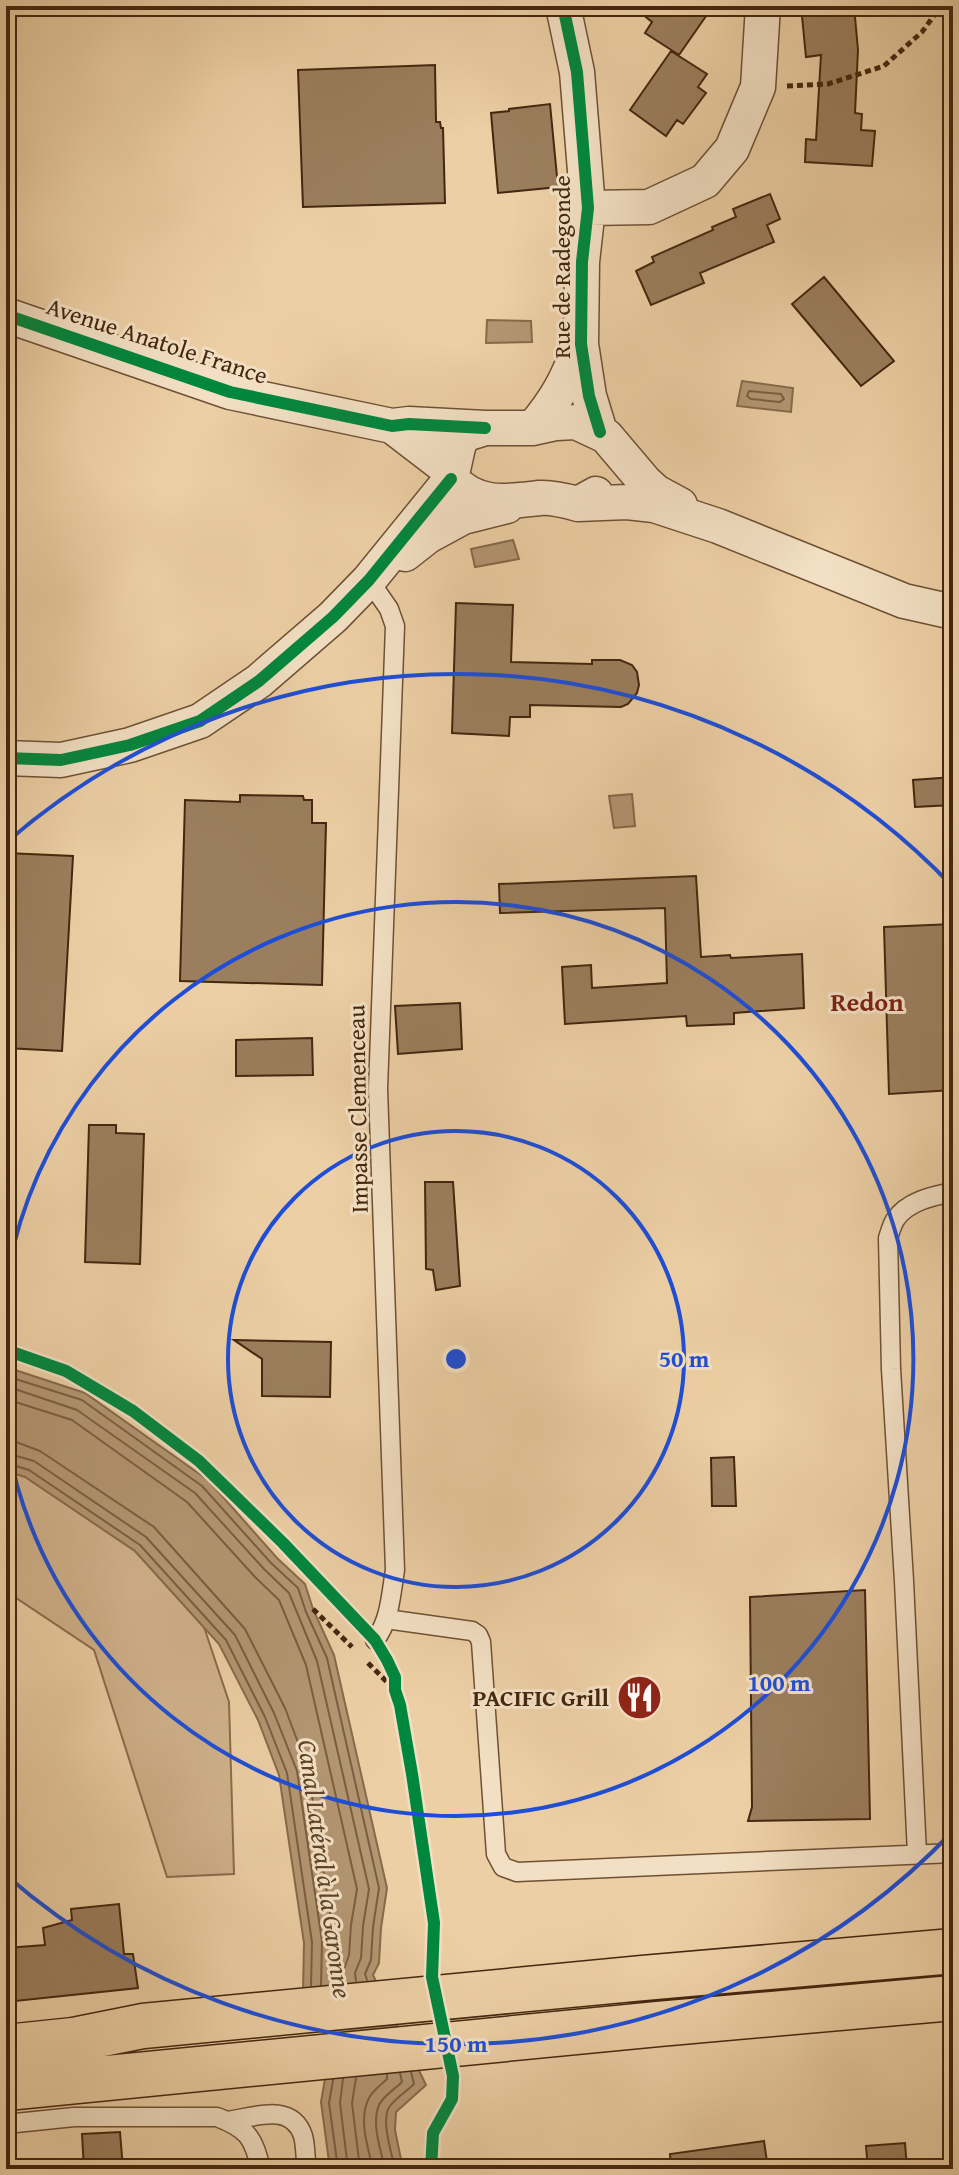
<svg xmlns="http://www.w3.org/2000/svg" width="959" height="2175" font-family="'Gentium Book Plus',serif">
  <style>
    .green { fill: #d0b28b; stroke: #8a6c4c; stroke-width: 2 }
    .water { fill: #b39672; stroke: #866a4a; stroke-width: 2 }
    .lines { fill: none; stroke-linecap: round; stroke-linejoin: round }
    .shore { stroke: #7b5e40; stroke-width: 2 }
    .building { fill: #9b7e5d; stroke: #43270e; stroke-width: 2 }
    .lane-casing { stroke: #6e5134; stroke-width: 21 }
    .street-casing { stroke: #6e5134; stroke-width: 37 }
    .primary-casing { stroke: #43270e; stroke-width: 47 }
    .path { stroke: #43270e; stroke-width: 5; stroke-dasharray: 6 4; stroke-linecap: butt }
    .lane { stroke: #f3e0c4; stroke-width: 18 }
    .street { stroke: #f3e0c4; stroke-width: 34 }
    .primary { stroke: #edcfa5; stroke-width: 44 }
    .cycleway-casing { stroke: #f3e0c4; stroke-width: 17 }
    .cycleway { stroke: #00873e; stroke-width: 12 }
    .ring { fill: none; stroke: #1d4ed8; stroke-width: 4 }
    .labels { text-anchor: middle; stroke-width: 6; stroke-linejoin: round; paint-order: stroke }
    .street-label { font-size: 24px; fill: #43270e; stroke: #f3e0c4 }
    .poi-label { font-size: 24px; font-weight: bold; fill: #43270e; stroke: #f3e0c4; text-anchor: end }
    .neighbourhood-label { font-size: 26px; font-weight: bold; fill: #7a1f14; stroke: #f3e0c4 }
    .water-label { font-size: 26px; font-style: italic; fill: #5f4327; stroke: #f3e0c4 }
    .centre { fill: #1d4ed8; stroke: #f3e0c4; stroke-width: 4 }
    .ring-label { font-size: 24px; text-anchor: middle; font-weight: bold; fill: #1d4ed8; stroke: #f3e0c4; stroke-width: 6; stroke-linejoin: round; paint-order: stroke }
  </style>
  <rect width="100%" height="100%" fill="#edcfa5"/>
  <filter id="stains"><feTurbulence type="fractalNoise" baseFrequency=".0025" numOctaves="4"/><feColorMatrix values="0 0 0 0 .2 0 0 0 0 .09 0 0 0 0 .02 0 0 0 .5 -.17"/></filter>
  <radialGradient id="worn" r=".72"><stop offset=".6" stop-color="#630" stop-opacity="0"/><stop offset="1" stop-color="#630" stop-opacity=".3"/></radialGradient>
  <!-- green -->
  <path class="green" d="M6,1471L25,1476L135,1551L204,1627L229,1702L234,1874L167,1877L94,1650L13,1596L6,1594Z"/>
  <!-- water -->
  <path class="water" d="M487,320L531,321L532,342L486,343Z
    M742,381L793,388L791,412L737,406Z
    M513,540L519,559L475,567L471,549Z
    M632,794L635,826L614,828L609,796Z
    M6,1367L85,1393L208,1480L277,1558L305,1584L313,1609L334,1655L387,1888L381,1928L379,1963L373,1975L426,2085L396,2112L395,2130L403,2169H330L321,2102L331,2044L303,1992L304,1943L279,1775L258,1720L219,1644L135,1551L25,1477L6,1471Z"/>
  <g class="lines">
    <!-- shore -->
    <path class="shore" d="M749,391L781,394L784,399L780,402L751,399L747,396Z
      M6,1376L82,1400L202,1486L271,1563L298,1588L306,1612L327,1658L379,1888L373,1927L371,1960L365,1974L367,1980
      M6,1386L77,1410L195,1493L264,1569L289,1593L317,1661L369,1889L363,1926L361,1958L355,1973L356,1981
      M6,1399L72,1420L187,1502L255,1577L279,1600L306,1665L357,1889L351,1925L349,1955L343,1972L344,1983
      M6,1441L16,1442L40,1451L154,1527L245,1629L285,1708L308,1769L334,1940L333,1984
      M6,1453L34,1461L146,1537L235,1635L274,1713L297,1771L322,1941L321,1985
      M6,1463L29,1470L140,1545L226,1640L265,1717L287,1773L312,1942L311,1986
      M356,2078L352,2103L360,2169
      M343,2079L340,2103L348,2169
      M333,2080L329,2103L338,2169
      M373,2169C368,2148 358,2119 369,2098C373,2090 381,2085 387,2079V2075
      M385,2169C381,2150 371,2124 379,2105C383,2096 395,2089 402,2082L400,2073
      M395,2169C392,2154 380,2119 390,2106C396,2098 407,2091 414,2084L411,2072"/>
  </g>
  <!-- building -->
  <path class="building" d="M632,6H713L679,55L645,33L652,22Z
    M801,6H854L858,50L855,113L862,114L861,130L875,131L872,166L805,162L806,139L816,140L821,55L806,57Z
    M671,51L707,74L698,87L706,93L683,124L677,120L666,136L630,110Z
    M435,65L436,122H440L441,128H443L445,203L303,207L298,70Z
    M550,104L558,187L498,193L491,113L509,111V109Z
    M770,194L780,219L767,225L774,242L700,273L704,283L651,305L636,271L654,262L652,257L713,230L712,227L736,217L733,209Z
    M824,277L894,361L861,386L792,304Z
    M456,603L513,605L511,662L592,664V660H620L632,665L637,672L639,685L637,693L628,704L621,707L530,705V717H510L509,736L452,733Z
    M953,777V805L915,807L913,780Z
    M240,795L303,796L304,800H312V823H326L322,985L180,981L185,800L240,802Z
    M6,853L73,856L62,1051L6,1048Z
    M696,876L701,957L730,955L731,958L802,954L804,1008L734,1013V1024L687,1026L686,1016L565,1024L562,967L591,965L592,988L667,983L665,908L500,913L499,884Z
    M953,924V1090L889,1094L884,927Z
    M460,1003L462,1049L398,1054L395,1006Z
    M312,1038L313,1075L236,1076V1040Z
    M89,1125H116V1133L144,1134L140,1264L85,1262Z
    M425,1182H453L460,1286L436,1290L433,1270L426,1269Z
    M234,1340L331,1342L330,1397L262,1396V1359Z
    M734,1457L736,1506H712L711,1458Z
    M865,1590L870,1819L748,1821L752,1807L750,1597Z
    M119,1904L124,1954H133L138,1988L6,2002V1948L45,1945L43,1928L72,1920L71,1909Z
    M120,2132L123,2169H84L82,2134Z
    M764,2141L768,2169H671L670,2154Z
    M905,2143L907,2169H868L866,2146Z"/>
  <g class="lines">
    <defs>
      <path id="lane" d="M369,580L389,609L395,626L378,1089L395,1570C391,1594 390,1621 375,1640
        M386,1619L472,1631L478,1635L481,1642L496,1854L503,1867L517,1872L953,1853
        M917,1854L904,1581L891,1369L888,1238C890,1232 892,1225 895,1220C907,1201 933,1196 953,1192
        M228,2121C254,2117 292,2102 303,2136C306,2146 305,2159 307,2169
        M6,2124L74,2117H217C248,2129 253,2137 261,2169"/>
      <path id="street" d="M563,6L577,72L588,208L582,262L581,344L589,396L600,432
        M588,208L649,207L705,181L732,149L758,87L763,6
        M6,315L230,392L392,426L409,424L485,428
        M392,426L452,472
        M533,428C558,398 567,380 581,344
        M451,479L458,447L462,437L469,433L485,428H533L556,423L576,422L606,436L645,482L656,492L680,505
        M451,479C478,507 505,502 540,498C552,497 567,501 578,504L596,494
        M578,504L627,502L654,505L718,526L904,601L953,612
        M405,554L428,536L463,517L507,506
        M6,758L61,760L130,745L200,721L259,681L333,617L369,580L451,479"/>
      <path id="primary" d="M6,2047L73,2040L143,2026L643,1978L953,1951
        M6,2088L658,2024L953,1998"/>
    </defs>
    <!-- lane casing -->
    <use href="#lane" class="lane-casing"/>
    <!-- street casing -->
    <use href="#street" class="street-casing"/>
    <!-- primary casing -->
    <use href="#primary" class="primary-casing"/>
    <!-- path -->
    <path class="path" d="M787,86L828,84L884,66L922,32L941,6
      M313,1609L352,1647
      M368,1663L395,1690"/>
    <!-- lane -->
    <use href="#lane" class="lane"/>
    <!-- street -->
    <use href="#street" class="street"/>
    <!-- primary -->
    <use href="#primary" class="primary"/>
    <defs>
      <path id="cycleway" d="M563,6L577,72L588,208L582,262L581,344L589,396L600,432
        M6,315L230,392L392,426L409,424L485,428
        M6,758L61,760L130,745L200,721L259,681L333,617L369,580L451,479
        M6,1350L66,1371L133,1411L199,1461L283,1543L375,1640L387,1660L395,1677V1690L400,1705L412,1774L434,1923L432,1977L453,2076L452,2099L433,2133L431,2169"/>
    </defs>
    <!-- cycleway casing -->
    <use href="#cycleway" class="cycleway-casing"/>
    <!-- cycleway -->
    <use href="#cycleway" class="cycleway"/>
  </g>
  <!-- distance rings -->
  <g class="ring">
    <circle cx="456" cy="1359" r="228"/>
    <path d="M7 1276A457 457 0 1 1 7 1442"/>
    <path d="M953 1831A685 685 0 0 1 7 1876M7 842A685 685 0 0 1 953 887"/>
  </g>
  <!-- icons -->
  <defs>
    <symbol id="restaurant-disc" viewBox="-11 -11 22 22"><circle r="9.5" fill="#8f2418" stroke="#f3e0c4"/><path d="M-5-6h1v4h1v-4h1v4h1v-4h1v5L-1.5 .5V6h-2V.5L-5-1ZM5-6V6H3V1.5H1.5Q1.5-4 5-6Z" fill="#fff"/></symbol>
  </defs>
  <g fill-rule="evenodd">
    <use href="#restaurant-disc" x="614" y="1672" width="51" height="51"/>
  </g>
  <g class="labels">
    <!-- street labels -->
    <g class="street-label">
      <text transform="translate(562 267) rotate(-90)" y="8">Rue de Radegonde</text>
      <text transform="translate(157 341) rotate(18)" y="8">Avenue Anatole France</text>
      <text transform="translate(358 1109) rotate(-91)" y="8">Impasse Clemenceau</text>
    </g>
    <!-- poi labels -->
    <g class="poi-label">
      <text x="609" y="1706">PACIFIC Grill</text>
    </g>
    <!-- neighbourhood labels -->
    <g class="neighbourhood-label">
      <text x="867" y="1011">Redon</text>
    </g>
    <!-- water labels -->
    <g class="water-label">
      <text transform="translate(325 1869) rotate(82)" y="9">Canal Latéral à la Garonne</text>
    </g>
  </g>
  <circle cx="456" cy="1359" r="12" class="centre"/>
  <g class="ring-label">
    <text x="684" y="1367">50 m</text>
    <text x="779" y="1691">100 m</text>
    <text x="456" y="2052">150 m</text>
  </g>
  <!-- margin -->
  <rect width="959" height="2175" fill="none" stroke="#edcfa5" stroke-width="32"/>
  <rect x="8" y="8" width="943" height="2159" fill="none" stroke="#43270e" stroke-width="4"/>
  <rect x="16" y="16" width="927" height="2143" fill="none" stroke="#43270e" stroke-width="2"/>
  <rect width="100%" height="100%" filter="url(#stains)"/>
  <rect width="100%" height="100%" fill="url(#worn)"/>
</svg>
